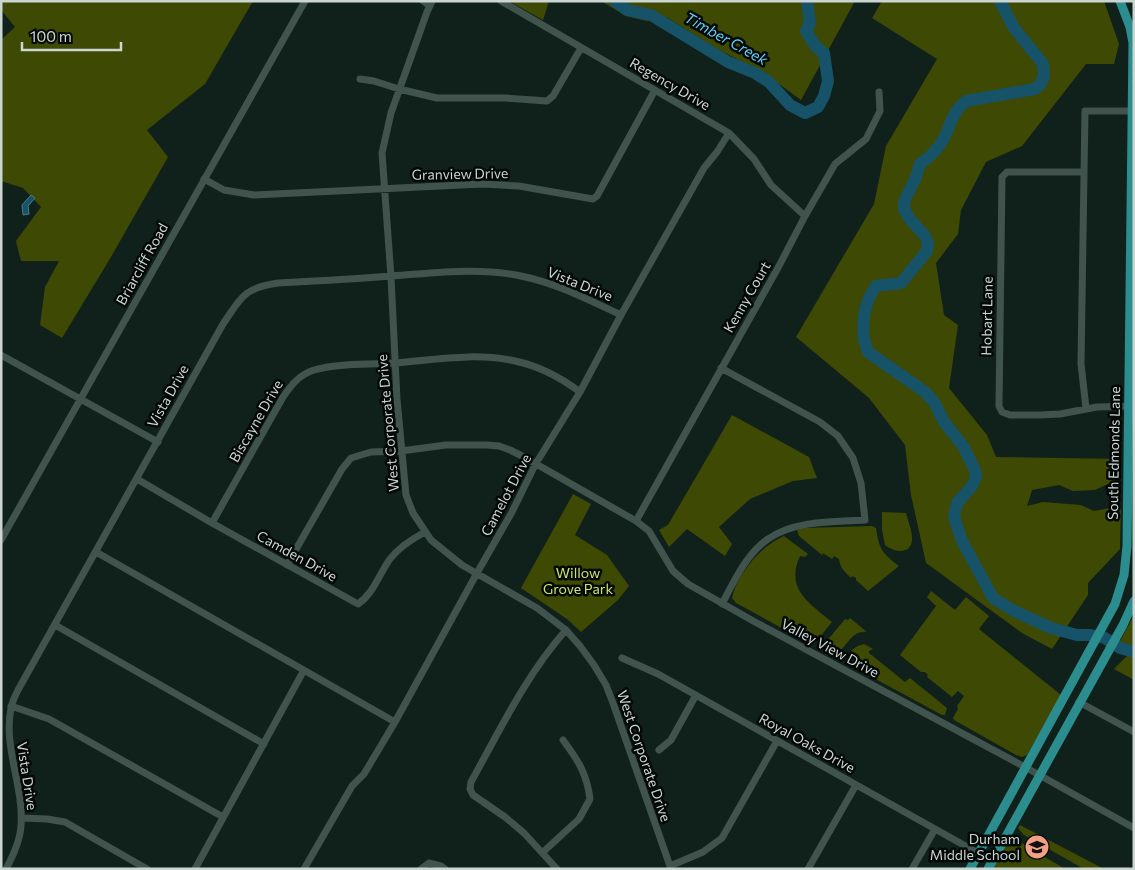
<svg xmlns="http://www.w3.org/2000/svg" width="1135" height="870" font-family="Commissioner,sans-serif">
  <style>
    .green { fill: #3e4903 }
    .water { fill: #175368; stroke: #4d7a88 }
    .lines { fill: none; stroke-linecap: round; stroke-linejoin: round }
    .river { stroke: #175368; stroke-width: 12 }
    .minor { stroke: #40534c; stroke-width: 7 }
    .major { stroke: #2b8d8d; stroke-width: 9 }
    .labels { text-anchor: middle; stroke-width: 5; stroke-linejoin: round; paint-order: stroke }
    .street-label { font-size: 14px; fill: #cbd6d2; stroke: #040907 }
    .park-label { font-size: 14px; fill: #cee470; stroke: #040907 }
    .poi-label { font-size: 14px; fill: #cbd6d2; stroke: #040907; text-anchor: end }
    .water-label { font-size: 15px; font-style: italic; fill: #5fcdf6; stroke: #040907 }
  </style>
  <rect width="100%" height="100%" fill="#10211c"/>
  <!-- green -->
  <path class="green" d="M1,1H253L205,84L147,130L168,157L111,257L62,338L40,325L45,287L59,261H21L16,241L41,207L23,188L1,181V40L15,27L1,10Z
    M509,1H549L543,20Z
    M601,1H855L801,100L764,73L717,49L666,17L647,21L626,16Z
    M882,1H1104L1119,44L1114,64H1086L1022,146L986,162L961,210L958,234L936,263L944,315L958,325L949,388L987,435L996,457L1121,459L1119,479L1095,490L1073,491L1059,485L1032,490L1027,506L1043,502L1081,505L1094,511L1121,506L1120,549L1088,583V595L1052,649L1022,633L926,563L911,495L905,445L869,398L796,337L874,204L886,146L937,59L872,18Z
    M732,415L809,457L817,478L793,481L750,499L719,527L732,544L725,556L687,529L669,547L659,530L668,525Z
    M573,494L591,504L575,535L607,555L629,586L618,600L581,632L567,619L521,588Z
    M882,512L906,513C908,521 913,533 912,541C910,555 893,552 885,545L882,530Z
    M872,526L876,528C879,549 882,553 899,566L868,591L856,580V578L852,576L851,578C844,571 840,568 839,559L834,556L832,559L823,553L822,555L799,536L797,530L805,528Z
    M784,536L808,554L805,557L800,556C785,589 809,603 832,622L815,643L811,644L736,603L732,598C737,574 762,545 784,536Z
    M931,591L955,610L966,597L989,616L979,629L1061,695L1027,755L1022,757L1016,755L954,720L953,718L958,709L957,706L964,696L958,691L952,697L927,677L928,675L925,672H921L900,655L936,606L927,597Z
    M1134,615V646L1119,643Z
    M850,618L867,632C851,630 846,648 835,657L823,650L821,648L845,619L848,620Z
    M864,644L873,649L869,651V653L905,682L910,678L947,708L945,715H942L846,663L845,658C850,651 855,646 864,644Z
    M1134,649V680L1114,669Z
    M1020,825L1104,869H1084L1024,835L1018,828Z
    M1013,838L1065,869H990L1008,840Z"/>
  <!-- water -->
  <path class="water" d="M31,195L35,198L28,206L29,214L23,215L22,205Z"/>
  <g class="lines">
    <!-- river -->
    <path class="river" d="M615,1L627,10L651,15L728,62L755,73L769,82L790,105L805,113L818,107L824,96L828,81L824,53L816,47L806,31L810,23L807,1
      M1000,1L1014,28L1043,64L1044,76L1040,85L1035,89L966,101C952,112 951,124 944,138C938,149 930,157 920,164L916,177L904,202V209L909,218L925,236L928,243L927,251L901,283L876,286C863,304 859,331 868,352L925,392L934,402L944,422L963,446L975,470L976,477L972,486L957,503L954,517L962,541L993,598L1014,611L1051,628L1077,635H1091L1105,638L1120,648L1134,652"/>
    <!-- minor -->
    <path class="minor" d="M423,1L430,6
      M432,1L427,12L391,113L382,153L391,277L397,399L406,495L413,513L431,540L462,565L537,608L566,630L580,646L594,665L606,685L613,703L671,869
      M501,1L729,133L754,159L771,185L805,216
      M360,79L374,81L399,89L437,98H506L547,101L553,96L581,48
      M1083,172H1007L1002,177L999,406L1002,412L1010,415H1040L1060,414L1097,407L1134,406
      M204,179L224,190L254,195L482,184L519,186L593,199L597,196L655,90
      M1,355L158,442
      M721,368L820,422L838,436L853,458L861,483L865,520C834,522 795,520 768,539C747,553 734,581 722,604
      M1086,408L1081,364L1085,111H1134
      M137,479L212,523L358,604C374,593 379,574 390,559C399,547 412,539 425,532
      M636,521L779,266L805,216L835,164L866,139L880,111L879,92
      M212,523L283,397C292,384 299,375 314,370C338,363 368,365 394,363C434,360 474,352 515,361C539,366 560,377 580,392
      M1,540L305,1
      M96,552L395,722
      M287,565L342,469L351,458L371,452L401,451L446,445H487L499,446L510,450L524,457L636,521L649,531L673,571L688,584L755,622L1025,767L1134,828
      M55,625L264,744
      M622,658L658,674L978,853
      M1079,702L1134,732
      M11,706L49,719L223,817
      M659,750L671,740L696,695
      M21,818L47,819L65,822L147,869
      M543,852L579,819L590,799C587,774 578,760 563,740
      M670,866L703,852L722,838L777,741
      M6,869C13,856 20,840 21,826C24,786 3,748 11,708C12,702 15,696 18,690L223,324C241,298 243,288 278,283C316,281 354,279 392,276C435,273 478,267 521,276C556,283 589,300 621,315
      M195,869L304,670
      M304,869L352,786L364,774L395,722L477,573L512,512L535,465L580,392L621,315L704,168L717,152L729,133
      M421,869L429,863L441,866L445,869
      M557,869L524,833L505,817L473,795L470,789L471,782C500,730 526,675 566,630
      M808,869L856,785
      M912,869L935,829"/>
    <!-- major -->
    <path class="major" d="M970,869L1115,604L1124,575L1127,546L1133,43L1130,27L1120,1
      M988,869L1123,625L1134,601"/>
  </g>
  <!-- icons -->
  <defs>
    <symbol id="school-disc" viewBox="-11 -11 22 22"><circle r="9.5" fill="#f39f84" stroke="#040907"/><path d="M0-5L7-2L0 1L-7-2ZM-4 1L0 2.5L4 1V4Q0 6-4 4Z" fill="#111"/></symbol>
  </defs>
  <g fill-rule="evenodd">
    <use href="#school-disc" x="1023" y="833" width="28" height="28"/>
  </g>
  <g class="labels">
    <!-- street labels -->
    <g class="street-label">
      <text transform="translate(670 84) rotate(30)" y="5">Regency Drive</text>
      <text transform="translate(460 174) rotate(-1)" y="5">Granview Drive</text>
      <text transform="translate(142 264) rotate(-61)" y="5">Briarcliff Road</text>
      <text transform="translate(580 284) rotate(22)" y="5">Vista Drive</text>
      <text transform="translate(747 297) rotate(-60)" y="5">Kenny Court</text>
      <text transform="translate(987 316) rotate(-89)" y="5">Hobart Lane</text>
      <text transform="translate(168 396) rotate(-61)" y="5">Vista Drive</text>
      <text transform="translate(256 421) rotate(-60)" y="5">Biscayne Drive</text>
      <text transform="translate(388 423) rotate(-95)" y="5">West Corporate Drive</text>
      <text transform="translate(1114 453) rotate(-89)" y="5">South Edmonds Lane</text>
      <text transform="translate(506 495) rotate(-62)" y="5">Camelot Drive</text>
      <text transform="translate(297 556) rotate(29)" y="5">Camden Drive</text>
      <text transform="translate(830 648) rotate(28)" y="5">Valley View Drive</text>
      <text transform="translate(807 743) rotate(29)" y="5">Royal Oaks Drive</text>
      <text transform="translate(644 756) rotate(71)" y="5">West Corporate Drive</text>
      <text transform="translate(27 776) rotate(81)" y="5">Vista Drive</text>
    </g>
    <!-- park labels -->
    <g class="park-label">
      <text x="578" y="578">Willow<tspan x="578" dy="16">Grove Park</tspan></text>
    </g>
    <!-- poi labels -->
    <g class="poi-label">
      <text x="1020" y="844">Durham<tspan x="1020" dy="16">Middle School</tspan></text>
    </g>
    <!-- water labels -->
    <g class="water-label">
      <text transform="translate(726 39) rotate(29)" y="5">Timber Creek</text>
    </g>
  </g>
  <!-- border -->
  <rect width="1135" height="870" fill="none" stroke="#cbd6d2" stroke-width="5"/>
  <!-- scale -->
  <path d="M22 42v8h99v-8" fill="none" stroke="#cbd6d2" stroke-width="2.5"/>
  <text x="30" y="42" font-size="15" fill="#cbd6d2" stroke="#040907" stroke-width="4" paint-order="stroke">100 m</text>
</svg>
